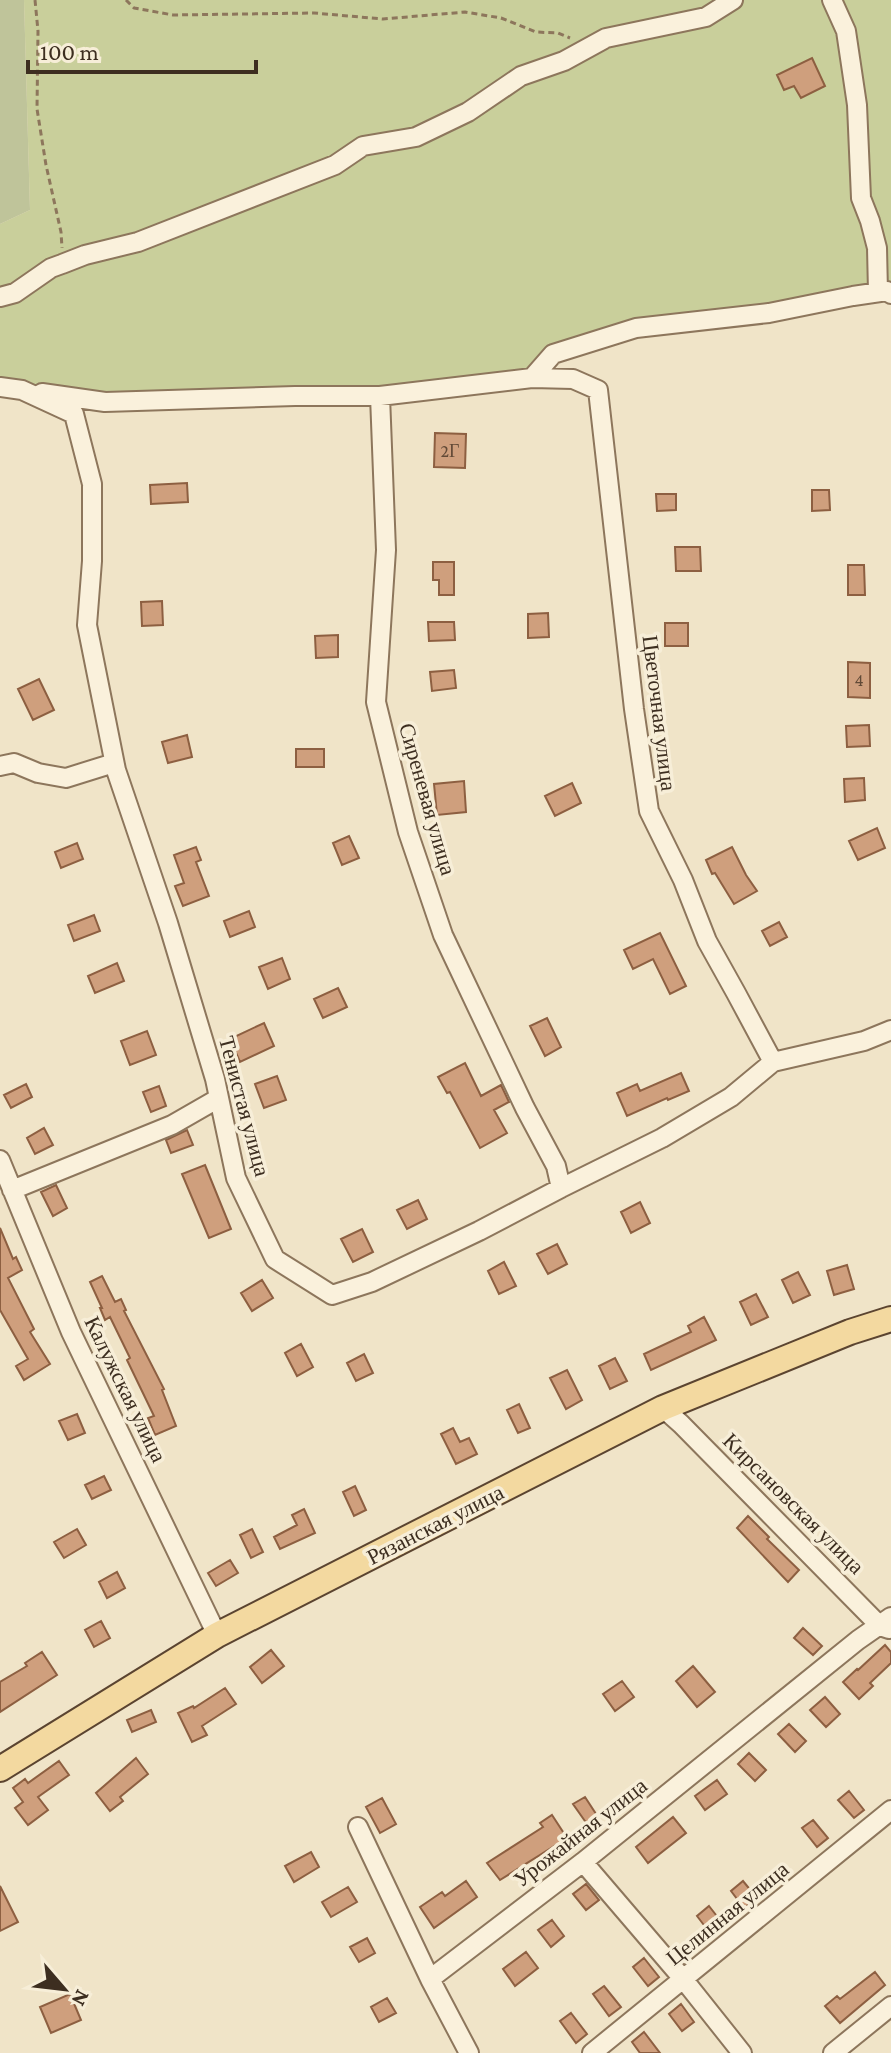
<svg xmlns="http://www.w3.org/2000/svg" width="891" height="2053" font-family="'Crimson Pro',serif">
  <style>
    .green { fill: #c9cf9b }
    .cemetery { fill: #bfc49a }
    .building { fill: #cf9f7d; stroke: #8d5f41; stroke-width: 2 }
    .lines { fill: none; stroke-linecap: round; stroke-linejoin: round }
    .minor-casing { stroke: #8d765c; stroke-width: 22 }
    .major-casing { stroke: #5b4430; stroke-width: 28 }
    .path { stroke: #8d765c; stroke-width: 3; stroke-dasharray: 6 4; stroke-linecap: butt }
    .minor { stroke: #faf1dc; stroke-width: 18 }
    .major { stroke: #f3d9a0; stroke-width: 24 }
    .labels { text-anchor: middle; stroke-width: 7; stroke-linejoin: round; paint-order: stroke }
    .number-label { font-size: 18px; fill: #624a37 }
    .street-label { font-size: 22px; fill: #3d2e20; stroke: #f7eed8 }
  </style>
  <rect width="100%" height="100%" fill="#f0e4c8"/>
  <!-- green -->
  <path class="green" d="M24,0H891V294L636,328L553,354L532,378L380,396L105,402L0,387V224L30,210Z"/>
  <!-- cemetery -->
  <path class="cemetery" d="M0,0H24L30,210L0,224Z"/>
  <!-- building -->
  <path class="building" d="M812,58L825,86L801,98L794,86L784,90L777,75Z
    M435,433L466,434L465,468L434,467Z
    M187,483L188,502L151,504L150,485Z
    M812,490H829L830,510L812,511Z
    M656,494H676V510L657,511Z
    M675,547H700L701,571H676Z
    M433,562H454V595H439V580H433Z
    M848,565H864L865,595H848Z
    M162,601L163,625L142,626L141,602Z
    M548,613L549,637L528,638V614Z
    M428,622H454L455,640L429,641Z
    M665,623H688V646H665Z
    M338,635V657L316,658L315,636Z
    M848,662L870,663V698L848,697Z
    M454,670L456,688L432,691L430,672Z
    M39,679L54,710L33,720L18,689Z
    M869,725L870,746L847,747L846,726Z
    M187,735L192,757L168,763L162,742Z
    M296,749H324V767H296Z
    M864,778L865,800L845,802L844,779Z
    M464,781L466,812L437,815L434,784Z
    M572,783L581,803L555,816L545,796Z
    M877,828L885,848L858,860L849,841Z
    M349,836L359,858L342,865L333,843Z
    M77,843L83,859L61,868L55,852Z
    M196,847L201,860L196,862L209,896L183,906L175,886L184,883L174,855Z
    M732,847L746,875L757,891L734,904L715,873L712,874L706,860Z
    M249,911L255,927L230,937L224,921Z
    M94,915L100,931L74,941L68,925Z
    M779,922L787,937L770,946L762,931Z
    M660,933L686,986L670,994L653,959L633,969L624,950Z
    M282,958L290,979L268,989L259,967Z
    M117,963L124,981L95,993L88,976Z
    M338,988L347,1007L323,1018L314,999Z
    M547,1018L561,1047L545,1056L530,1026Z
    M264,1023L274,1046L240,1062L230,1039Z
    M147,1031L156,1055L130,1065L121,1041Z
    M465,1063L481,1096L501,1085L509,1102L494,1110L507,1133L480,1148L450,1092L447,1093L438,1077Z
    M681,1073L689,1091L668,1100L667,1098L627,1116L617,1093L637,1084L640,1091Z
    M277,1076L286,1100L264,1108L255,1084Z
    M26,1084L32,1097L11,1108L4,1095Z
    M159,1086L166,1106L151,1112L143,1092Z
    M44,1128L53,1145L35,1154L27,1138Z
    M187,1130L193,1145L171,1153L166,1140Z
    M205,1165L231,1229L209,1238L182,1174Z
    M56,1185L67,1208L53,1216L41,1192Z
    M418,1200L427,1219L407,1229L397,1210Z
    M640,1202L650,1223L631,1233L621,1212Z
    M0,1228L13,1259L16,1257L22,1270L8,1278L34,1329L30,1332L50,1364L24,1380L16,1366L28,1359L0,1310Z
    M362,1229L373,1252L353,1262L341,1239Z
    M557,1244L567,1264L548,1274L537,1254Z
    M504,1262L516,1286L499,1294L488,1271Z
    M847,1265L854,1289L834,1295L827,1271Z
    M798,1272L810,1295L793,1303L782,1280Z
    M102,1276L115,1302L121,1299L126,1310L124,1311L164,1389L162,1390L176,1426L155,1435L148,1418L154,1416L127,1360L130,1358L110,1317L105,1320L100,1308H102L90,1282Z
    M262,1280L273,1298L252,1311L241,1293Z
    M756,1294L768,1317L751,1325L740,1302Z
    M704,1317L716,1340L651,1370L644,1354L691,1332L688,1326Z
    M301,1344L313,1367L297,1376L285,1353Z
    M364,1354L373,1373L356,1381L347,1363Z
    M615,1358L627,1381L610,1389L599,1366Z
    M567,1370L582,1400L566,1409L550,1378Z
    M519,1404L530,1428L518,1433L507,1410Z
    M77,1414L85,1433L68,1440L59,1421Z
    M453,1428L460,1442L469,1438L477,1454L456,1464L441,1434Z
    M104,1476L111,1490L92,1499L85,1485Z
    M355,1486L366,1510L354,1516L343,1492Z
    M304,1509L315,1533L280,1549L274,1537L297,1525L292,1515Z
    M748,1516L769,1537L767,1539L799,1570L788,1582L737,1528Z
    M77,1529L86,1545L64,1558L54,1542Z
    M252,1529L263,1552L251,1558L240,1535Z
    M230,1560L238,1573L216,1586L208,1573Z
    M117,1572L125,1588L107,1598L99,1582Z
    M101,1621L110,1638L94,1647L85,1630Z
    M803,1628L822,1646L813,1655L794,1638Z
    M885,1645L891,1652V1663L870,1683L873,1686L859,1699L843,1682L857,1669L858,1670Z
    M271,1650L284,1666L262,1683L250,1667Z
    M42,1652L57,1675L0,1712V1682L27,1666L25,1663Z
    M693,1666L715,1692L697,1707L676,1681Z
    M622,1681L634,1697L615,1711L603,1694Z
    M225,1688L236,1704L202,1726L207,1735L192,1742L178,1713L193,1706L194,1708Z
    M825,1697L840,1714L826,1727L810,1710Z
    M151,1710L156,1722L132,1732L127,1720Z
    M789,1724L806,1741L795,1752L778,1734Z
    M749,1753L766,1770L755,1781L738,1764Z
    M136,1758L148,1774L120,1797L123,1801L110,1811L96,1793Z
    M59,1761L69,1775L38,1797L48,1810L28,1825L15,1808L23,1802L13,1788L25,1779L28,1783Z
    M717,1780L727,1794L705,1810L695,1796Z
    M849,1791L864,1810L854,1818L838,1800Z
    M585,1797L598,1817L587,1824L573,1804Z
    M382,1798L396,1824L380,1833L366,1807Z
    M552,1815L567,1838L500,1880L487,1863L543,1827L540,1823Z
    M673,1817L686,1833L648,1863L636,1847Z
    M813,1820L828,1838L817,1847L802,1828Z
    M311,1852L319,1867L294,1882L285,1866Z
    M466,1881L477,1897L434,1928L420,1907L442,1892L445,1896Z
    M743,1881L757,1898L744,1908L731,1891Z
    M586,1884L599,1900L586,1910L573,1894Z
    M0,1886L18,1922L0,1931Z
    M348,1887L357,1902L331,1917L322,1902Z
    M709,1906L723,1924L710,1933L697,1916Z
    M552,1920L564,1936L551,1947L538,1930Z
    M367,1938L375,1953L359,1962L350,1947Z
    M526,1952L538,1968L515,1986L503,1969Z
    M644,1958L659,1977L648,1986L633,1967Z
    M875,1972L885,1985L840,2023L825,2006L837,1996L840,1999Z
    M604,1986L621,2007L609,2016L593,1994Z
    M70,1994L81,2020L51,2033L40,2007Z
    M387,1998L396,2013L379,2022L371,2007Z
    M681,2004L694,2022L682,2031L669,2014Z
    M571,2013L587,2034L576,2043L560,2021Z
    M644,2032L660,2053H640L632,2042Z"/>
  <g class="lines">
    <defs>
      <path id="minor" d="M832,0L846,31L857,105L861,198L870,221L877,248L878,292
        M0,297L15,293L51,268L62,264L85,255L138,242L335,165L363,146L416,137L468,112L521,76L564,61L606,38L706,17L733,0
        M532,378L553,354L636,328L769,313L853,296L887,291L891,294
        M0,387L22,390L74,414L92,484V561L87,625L116,770L168,923L215,1079L236,1178L275,1259L332,1295L372,1282L479,1231L561,1188L662,1138L731,1097L773,1062L864,1041L891,1030
        M42,393L105,402L295,396H380L532,378L573,379L598,390L634,709L649,811L683,880L707,941L736,993L773,1062
        M380,396L386,550L376,702L408,832L443,935L525,1108L556,1166L561,1188
        M0,766L14,763L38,773L66,778L114,763
        M0,1160L71,1332L217,1635
        M12,1190L172,1125L219,1098
        M663,1408L681,1424L880,1626L889,1629
        M358,1827L430,1979L469,2053
        M583,1862L684,1980L742,2053
        M430,1979L583,1862L858,1640L891,1617
        M592,2053L891,1810
        M833,2053L891,2006"/>
      <path id="major" d="M0,1769L217,1635L663,1408L850,1332L891,1319"/>
    </defs>
    <!-- minor casing -->
    <use href="#minor" class="minor-casing"/>
    <!-- major casing -->
    <use href="#major" class="major-casing"/>
    <!-- path -->
    <path class="path" d="M35,0L38,31L37,109L46,165L61,232L62,248
      M126,0L134,8L173,15L314,13L383,19L465,12L501,18L536,32L558,33L570,38"/>
    <!-- minor -->
    <use href="#minor" class="minor"/>
    <!-- major -->
    <use href="#major" class="major"/>
  </g>
  <g class="labels">
    <!-- number labels -->
    <g class="number-label">
      <text x="450" y="457">2Г</text>
      <text x="859" y="686">4</text>
    </g>
    <!-- street labels -->
    <g class="street-label">
      <text transform="translate(660 713) rotate(83)" y="8">Цветочная улица</text>
      <text transform="translate(428 799) rotate(74)" y="8">Сиреневая улица</text>
      <text transform="translate(245 1106) rotate(75)" y="8">Тенистая улица</text>
      <text transform="translate(126 1389) rotate(64)" y="8">Калужская улица</text>
      <text transform="translate(794 1503) rotate(45)" y="8">Кирсановская улица</text>
      <text transform="translate(435 1524) rotate(-27)" y="8">Рязанская улица</text>
      <text transform="translate(580 1832) rotate(-38)" y="8">Урожайная улица</text>
      <text transform="translate(727 1913) rotate(-39)" y="8">Целинная улица</text>
    </g>
  </g>
  <!-- north arrow -->
  <g transform="translate(64 1989) rotate(118)" stroke="#f7eed8" stroke-width="6" paint-order="stroke">
  <path d="M0-6L14 30L0 20L-14 30Z" fill="#3d2e20"/>
  <text y="-12" font-size="22" font-weight="bold" text-anchor="middle" fill="#3d2e20">N</text>
  </g>
  <!-- scale -->
  <path d="M28 60v12h228v-12" fill="none" stroke="#3d2e20" stroke-width="4"/>
  <text x="40" y="60" font-size="24" fill="#3d2e20" stroke="#f7eed8" stroke-width="6" paint-order="stroke">100 m</text>
</svg>
